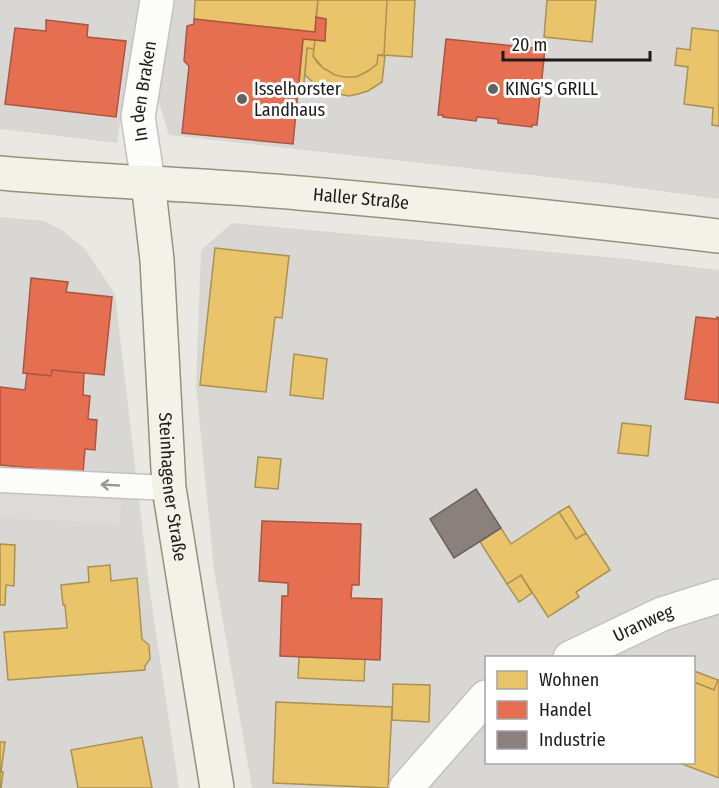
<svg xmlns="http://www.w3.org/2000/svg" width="719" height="788" font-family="'Fira Sans Condensed',sans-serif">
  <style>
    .residential { fill: #d9d7d4; fill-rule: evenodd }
    .parking { fill: #dcdbd9 }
    .homes { fill: #e9c46a; stroke: #ab9152; stroke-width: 1.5 }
    .shops { fill: #e76f51; stroke: #aa5641; stroke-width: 1.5 }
    .industry { fill: #8a817c; stroke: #69625f; stroke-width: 1.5 }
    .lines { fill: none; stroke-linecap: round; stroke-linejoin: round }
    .lane-casing { stroke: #c2c2bf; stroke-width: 27 }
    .street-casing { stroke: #c2c2bf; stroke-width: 36 }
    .secondary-casing { stroke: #92937b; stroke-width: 36 }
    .lane { stroke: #fcfcfb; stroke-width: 24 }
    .street { stroke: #fcfcfb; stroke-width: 33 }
    .secondary { stroke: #f2f2e8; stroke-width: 33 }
    .oneway { stroke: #979796 }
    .poi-dot { fill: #636361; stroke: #fff; stroke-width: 2 }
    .labels { text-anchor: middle; stroke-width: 6; stroke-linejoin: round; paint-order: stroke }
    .poi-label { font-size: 18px; fill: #1b1b1b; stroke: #fff; text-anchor: start }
    .street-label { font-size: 18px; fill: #1b1b1b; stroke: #fff }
  </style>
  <rect width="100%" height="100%" fill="#eae8e2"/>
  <!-- residential -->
  <path class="residential" d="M0,0H140L125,88L117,143L0,129Z
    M174,0H719V199L602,183L169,135L156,93Z
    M0,217L44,221L62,230L85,249L115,294L149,585L179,788H0Z
    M232,223L628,259L719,270V788H252L214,570L196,385L201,250ZM486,658H694V762H486Z"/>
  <!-- parking -->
  <path class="parking" d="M0,490L121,496L120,524L0,518Z"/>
  <!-- homes -->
  <path class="homes" d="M195,0H318L315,32L194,19Z
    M318,0H387L384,55H378L377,64L368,71L356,77H344L335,75L323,68L317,62L313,56L315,40L325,41L326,19L316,17Z
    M387,0H415L412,57L384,55Z
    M547,0H596L592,42L544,37Z
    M692,28L719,31V126L712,125L713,108L684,104L688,67L675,65L677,48L690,50Z
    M303,39L315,40L314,49L307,48L303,94H298Z
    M307,48L314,49L313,56L323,68L335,75L344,77H356L368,71L377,64L378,55L385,56L382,82L368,91L358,94L349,96L329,92L317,86L305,75Z
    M215,248L289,256L282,318L275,317L266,392L200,385Z
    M294,354L327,359L323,399L290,395Z
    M622,423L651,426L648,456L618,453Z
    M258,457L281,459L278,489L255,487Z
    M569,506L586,533L576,539L559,512Z
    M559,512L576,539L586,533L610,570L576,592L579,597L548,617L521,575L507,584L480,542L501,528L511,544Z
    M0,544L15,545L14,586L6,585L5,605H0Z
    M110,565L111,581L137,578L142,639L149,645L150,659L145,666V670L8,680L4,632L67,628L65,605H63L61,585L89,582L88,567Z
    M521,575L532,593L519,602L507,584Z
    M299,657L365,659L364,681L298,678Z
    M694,671L718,680L714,690L694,682Z
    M718,680L719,681V778L677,762H694V682L714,690Z
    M393,684L430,685L429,722L392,720Z
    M276,702L392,707L388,788L273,783Z
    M142,737L152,788H78L71,750Z
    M0,742H5L1,772H3L1,788H0Z"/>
  <!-- shops -->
  <path class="shops" d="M316,17L326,19L325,41L303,39L293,144L182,133L189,66L184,61L187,26L194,24V19L315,32Z
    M46,20L88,25L87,37L126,41L116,117L5,104L15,28L46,31Z
    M446,39L545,49L537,125H532V127L498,123V119L477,117L476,121L443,117V115H438Z
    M31,278L68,282L66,292L112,297L104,375L52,370L51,376L23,373Z
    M696,317L717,319V317L719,318V403L685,399Z
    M52,370L84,373L83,395L90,396L88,419L97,420L95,450L85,449L83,473L0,465V387L25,390L27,373L51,376Z
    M262,521L361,524L359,585H352L351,598L382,599L380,660L280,656L282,596H288V583L259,581Z"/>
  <!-- industry -->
  <path class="industry" d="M476,489L501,528L454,558L430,519Z"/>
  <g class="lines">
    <defs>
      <path id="lane" d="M0,480L169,488"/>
      <g id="street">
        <path id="s1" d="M148,182L138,117L157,0"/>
        <path id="s2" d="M570,658L662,614L719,596"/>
        <path d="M406,788L486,697"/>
      </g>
      <g id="secondary">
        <path id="s3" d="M0,173C99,182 199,184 299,193C439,205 579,220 719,236"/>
        <path id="s4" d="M148,182L157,260L169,488L217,788"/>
      </g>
    </defs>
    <!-- lane casing -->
    <use href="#lane" class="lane-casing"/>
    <!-- street casing -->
    <use href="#street" class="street-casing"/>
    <!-- secondary casing -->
    <use href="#secondary" class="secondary-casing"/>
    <!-- lane -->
    <use href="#lane" class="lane"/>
    <!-- street -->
    <use href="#street" class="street"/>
    <!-- secondary -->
    <use href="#secondary" class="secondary"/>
  </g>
  <!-- one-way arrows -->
  <defs><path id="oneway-shaft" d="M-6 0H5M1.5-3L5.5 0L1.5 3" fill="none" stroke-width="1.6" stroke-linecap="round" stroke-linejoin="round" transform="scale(1.5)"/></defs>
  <use class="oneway" href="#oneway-shaft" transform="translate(110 485) rotate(-177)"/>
  <!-- markers -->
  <g class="poi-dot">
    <circle cx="493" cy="89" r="6"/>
    <circle cx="242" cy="99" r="6"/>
  </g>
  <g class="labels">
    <!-- poi labels -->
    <g class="poi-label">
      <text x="254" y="95">Isselhorster<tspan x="254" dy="21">Landhaus</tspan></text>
      <text x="505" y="95">KING'S GRILL</text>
    </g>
    <!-- street labels -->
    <g class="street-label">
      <text dy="6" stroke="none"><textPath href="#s1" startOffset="92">In den Braken</textPath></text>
      <text dy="6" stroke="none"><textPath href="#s3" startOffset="362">Haller Straße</textPath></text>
      <text dy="6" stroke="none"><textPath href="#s4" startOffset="306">Steinhagener Straße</textPath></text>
      <text dy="6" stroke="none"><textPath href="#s2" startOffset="81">Uranweg</textPath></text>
    </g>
  </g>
  <!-- legend -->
  <rect x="485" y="656" width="210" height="108" fill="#ffffff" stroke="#a4a4a4" stroke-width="1.5"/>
  <rect x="497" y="671" width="30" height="18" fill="#e9c46a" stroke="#a4a4a4" stroke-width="1.5"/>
  <text x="539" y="686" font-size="18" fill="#1b1b1b">Wohnen</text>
  <rect x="497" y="701" width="30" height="18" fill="#e76f51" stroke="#a4a4a4" stroke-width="1.5"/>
  <text x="539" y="716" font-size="18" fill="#1b1b1b">Handel</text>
  <rect x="497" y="731" width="30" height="18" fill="#8a817c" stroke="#a4a4a4" stroke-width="1.5"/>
  <text x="539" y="746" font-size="18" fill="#1b1b1b">Industrie</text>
  <!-- scale -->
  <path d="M503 51v9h147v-9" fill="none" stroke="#1b1b1b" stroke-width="3"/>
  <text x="512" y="51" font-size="18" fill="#1b1b1b" stroke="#ffffff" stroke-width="4.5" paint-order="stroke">20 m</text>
</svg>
